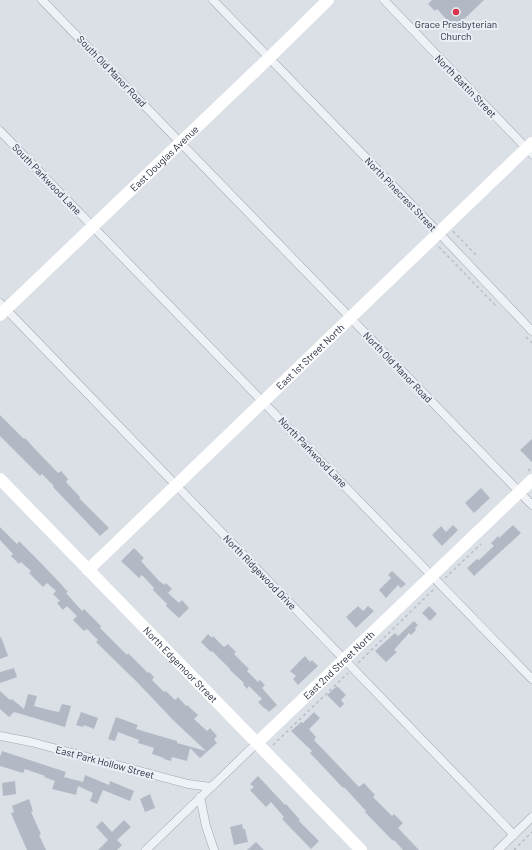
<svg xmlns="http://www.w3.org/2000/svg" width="532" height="850" font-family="Barlow,sans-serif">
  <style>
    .building { fill: #b2b9c5 }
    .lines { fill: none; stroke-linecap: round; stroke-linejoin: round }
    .street-casing { stroke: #a0a7b1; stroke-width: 9 }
    .path { stroke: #b9bec6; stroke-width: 1.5; stroke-dasharray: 3 3; stroke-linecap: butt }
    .street { stroke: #eef1f5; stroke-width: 8 }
    .secondary { stroke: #fff; stroke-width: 12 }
    .poi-dot { fill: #da334d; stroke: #ebeff5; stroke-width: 1.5 }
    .labels { text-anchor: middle; stroke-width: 4; stroke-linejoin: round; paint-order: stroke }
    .poi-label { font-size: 10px; fill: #242e3f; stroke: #ebeff5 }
    .street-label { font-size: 10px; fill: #242e3f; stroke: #ebeff5 }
  </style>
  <rect width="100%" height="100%" fill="#dbe0e7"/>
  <!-- building -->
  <path class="building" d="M432,0H484L456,27L451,22L450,23L437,9L435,11L428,4Z
    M0,415L24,439L25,438L34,448L58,473L61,471L68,479L66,482L80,497L79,498L109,528L100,536L53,487L54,486L42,474L40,476L0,436Z
    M532,439V462L520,450Z
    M481,488L490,498L474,513L465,503Z
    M453,525L458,530L442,546L432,535L441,526L446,532Z
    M513,525L521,533L474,576L467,568L477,559L479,560L494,546L491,543L498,536L499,538Z
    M0,527L17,544L19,541L40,562L59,582L68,592L66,593L82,611L84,609L101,626L100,628L127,655L128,653L148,673L149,672L154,677L152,680L164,692L166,691L175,700L178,697L186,706L187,705L198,715L194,719L207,731L210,728L217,736L214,739L217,743L200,758L190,748L187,761L172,757L171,761L164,759V758L152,754L154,748L138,743L139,740L118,732L115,741L108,739L116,717L138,725L136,729L177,741V743L206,751L173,720L138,683L96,642L98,640L87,629L84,631L73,620L77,616L67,606L63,610L57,603L60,601L53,594L56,591L47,583L43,587L29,573L31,571L21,562L19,564L11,556L13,554L0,540Z
    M134,548L144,558L141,561L160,582H161L164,585L166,583L172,589L168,593L179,603L182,600L189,608L179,618L166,606L167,604L153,590L154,588L142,575L139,578L121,561Z
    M392,571L406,584L401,588L398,585L386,598L379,590L391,578L388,575Z
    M358,606L363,611L368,606L374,611L356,628L346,617Z
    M429,606L437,614L430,621L422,613Z
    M414,621L418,625L415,628L416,630L411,635L409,633L394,650L397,652L386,662L375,651L395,633L398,636Z
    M208,634L212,638L213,636L224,647L228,644L236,652L234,654L249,669L247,671L258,682L260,680L265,685L262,688L277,705L269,712L265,708V709L258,702L262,699L249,686L247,689L243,684L244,683L230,670V669L212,651L211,652L201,642Z
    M0,637H1L8,656L0,659Z
    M305,656L310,662L312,660L318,666L298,685L293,679L296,676L290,671Z
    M14,668L17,677L0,683V672Z
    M337,686L346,695L341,700L344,704L340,708L327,695Z
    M0,691L10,700L12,699L24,709L28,694L37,696L34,706L49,710L59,712L62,704L71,706L65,727L14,712L9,717L0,709Z
    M81,712L98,718L94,729L84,725L83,727L76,725Z
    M314,712L320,718L309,729L316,737L314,740L359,787L364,783L375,795L373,797L392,816L394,814L403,823L398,828L419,850H403L394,840L393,841L365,812L366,811L344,787L343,788L310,753L312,751L291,731L301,722L303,723Z
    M2,751L66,772L64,777L83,782L85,775L109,785L110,781L134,791L130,801L103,790L97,804L90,801L93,793L78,786L76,795L52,789L55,781L44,777L45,776L25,769L23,773L0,766V757Z
    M258,776L285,805L286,804L300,820L299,821L319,841L311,849L282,819L284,817L271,802L266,807L250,790L254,787L250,784Z
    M15,781L16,794L3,796L2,783Z
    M150,794L155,808L145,812L140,799Z
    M29,799L33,811L31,812L41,834L39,835L46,850H27L13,818L11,813L14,812L12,806Z
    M124,820L131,827L117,840L122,845L117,850H98L108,840L96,827L102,821L112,832Z
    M242,824L243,829H245L248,842L234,845L230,827Z
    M256,842L264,850H247Z"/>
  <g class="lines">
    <defs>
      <path id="street" d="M42,0L532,505
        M213,0L438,232L532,331
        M384,0L532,154
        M0,131L532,679
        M0,303L514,835
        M0,736L31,742L188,784L211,787
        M200,797L206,826L214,850
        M146,850L257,743
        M498,850L532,817"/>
    </defs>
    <!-- street casing -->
    <use href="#street" class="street-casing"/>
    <!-- path -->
    <path class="path" d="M453,231L476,255
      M439,247L496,306
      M526,337L532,343
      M528,471L532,467
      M445,578L481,544
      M358,663L434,589
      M273,745L348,673
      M514,850L532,832"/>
    <!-- street -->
    <use href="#street" class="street"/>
    <!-- secondary -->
    <g class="secondary">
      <path id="s1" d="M0,315L269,58L328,0"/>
      <path id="s2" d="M0,479L361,850"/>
      <path id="s3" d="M88,570L532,143"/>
      <path id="s4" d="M257,743L532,480"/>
    </g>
  </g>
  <!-- markers -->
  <circle class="poi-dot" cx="456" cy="12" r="4"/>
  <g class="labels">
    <!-- poi labels -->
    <g class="poi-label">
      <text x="456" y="28">Grace Presbyterian<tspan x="456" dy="12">Church</tspan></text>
    </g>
    <!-- street labels -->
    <g class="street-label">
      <text transform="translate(112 71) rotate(46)" y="4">South Old Manor Road</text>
      <text transform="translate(466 86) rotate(46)" y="4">North Battin Street</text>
      <text dy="4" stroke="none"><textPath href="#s1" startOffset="227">East Douglas Avenue</textPath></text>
      <text transform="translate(47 179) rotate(46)" y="4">South Parkwood Lane</text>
      <text transform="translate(401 194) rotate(46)" y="4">North Pinecrest Street</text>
      <text dy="4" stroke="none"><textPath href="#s3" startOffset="308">East 1st Street North</textPath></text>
      <text transform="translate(398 367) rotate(46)" y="4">North Old Manor Road</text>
      <text transform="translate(313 452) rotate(46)" y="4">North Parkwood Lane</text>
      <text transform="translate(260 572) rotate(46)" y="4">North Ridgewood Drive</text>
      <text dy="4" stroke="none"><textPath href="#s2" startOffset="259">North Edgemoor Street</textPath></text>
      <text dy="4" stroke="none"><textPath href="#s4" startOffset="113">East 2nd Street North</textPath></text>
      <text transform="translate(105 762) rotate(15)" y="4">East Park Hollow Street</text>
    </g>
  </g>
</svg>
